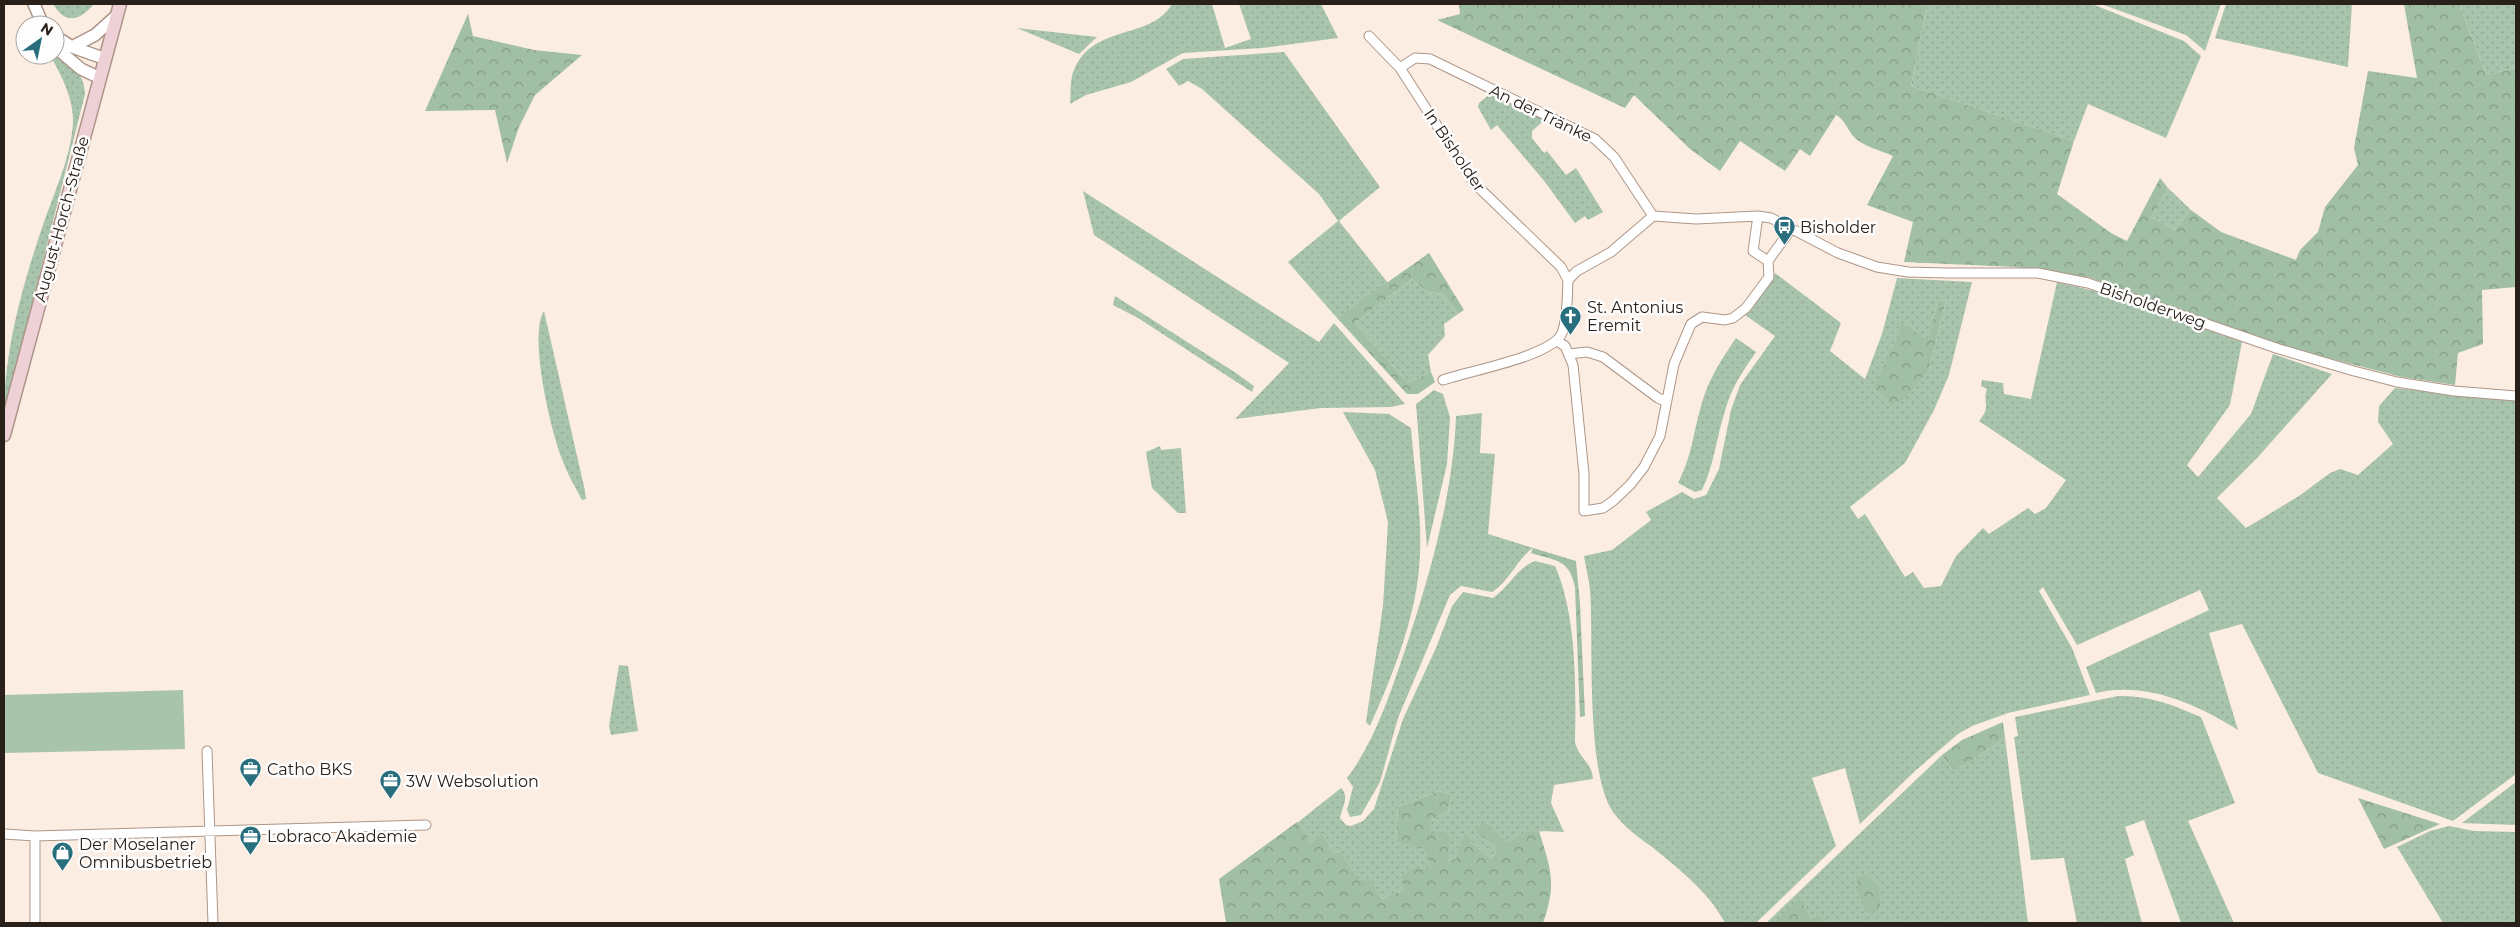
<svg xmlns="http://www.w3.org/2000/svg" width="2520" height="927" font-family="Montserrat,sans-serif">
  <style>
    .green { fill: url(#green-dots); fill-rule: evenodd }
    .forest { fill: url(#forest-crowns) }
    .pitch { fill: #a9c4ad }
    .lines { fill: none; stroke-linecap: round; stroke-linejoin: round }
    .minor-casing { stroke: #ad9687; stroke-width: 11 }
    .tertiary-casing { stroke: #ad9687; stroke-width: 14 }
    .secondary-casing { stroke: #ad9687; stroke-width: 15 }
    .minor { stroke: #fff; stroke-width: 9 }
    .tertiary { stroke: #fff; stroke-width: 11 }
    .secondary { stroke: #eed1d7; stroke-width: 12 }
    .labels { text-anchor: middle; stroke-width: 5; stroke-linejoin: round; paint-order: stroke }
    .street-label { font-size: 16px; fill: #29201a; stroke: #fdfdfd }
    .poi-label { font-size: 16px; fill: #29201a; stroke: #fdfdfd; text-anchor: start }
  </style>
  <defs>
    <pattern id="green-dots" width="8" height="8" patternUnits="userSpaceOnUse" patternTransform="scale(1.25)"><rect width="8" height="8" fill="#a9c4ad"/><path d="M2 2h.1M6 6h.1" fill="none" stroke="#91a894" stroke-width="1.8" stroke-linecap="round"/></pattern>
    <pattern id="forest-crowns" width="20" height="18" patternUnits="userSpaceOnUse" patternTransform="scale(1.25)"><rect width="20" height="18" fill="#a1bfa5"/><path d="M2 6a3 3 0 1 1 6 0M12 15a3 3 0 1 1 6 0" fill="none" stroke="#839b86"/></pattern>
  </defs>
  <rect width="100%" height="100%" fill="#fcede3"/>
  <!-- green -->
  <path class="green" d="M53,4H94C79,21 66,25 53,4Z
    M1172,4H1212L1225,48L1251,39L1239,4H1321L1338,38L1262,48L1183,53L1131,82L1086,95L1070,104C1071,95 1070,85 1072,76C1088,22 1150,42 1172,4Z
    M1927,4H2092L2184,41L2201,56L2166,138L2088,104L2074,141L1911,86Z
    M2101,4H2221L2205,51L2186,35Z
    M2226,4H2352L2348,67L2215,38Z
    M2459,4H2516V68L2486,75Z
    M1017,28L1097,37L1079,54Z
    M55,52C71,65 84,72 85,94L4,416C4,350 23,283 44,222C55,191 71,156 73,123C74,99 61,75 50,55H55Z
    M1284,52L1380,187L1339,221L1388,283L1337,318L1288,262L1338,221L1319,194L1202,89L1188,81L1179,86L1166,69L1183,59Z
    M1492,92L1547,118L1532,131V138L1544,153L1547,151L1566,175L1576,168L1603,212L1588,220L1585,216L1575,223L1545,182L1497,125L1491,130L1478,107L1479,103Z
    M2168,188L2191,210L2175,230L2151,217Z
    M1083,191L1319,342L1334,323L1405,404L1391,407L1321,408L1235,419L1289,363L1094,235Z
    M1775,273L1841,323L1830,351L1865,379L1882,334L1897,278L1972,282L1949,375L1934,410L1905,463L1850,507L1858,519L1865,514L1905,577L1913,572L1924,588L1941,586L1956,556L1983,528L1989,534L2028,508L2035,514L2046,508L2066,480L1979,421C1992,405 1982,404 1987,389L1981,386L1982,380L2003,383L2004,394L2031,399L2057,282L2103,293L2242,342L2230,405L2187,465L2198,477L2251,414L2273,354L2332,374L2257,458L2217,498L2246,528L2299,496L2330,473L2340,469L2358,475L2393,444L2378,422L2379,406L2395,388L2516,401V774L2453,821L2318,773L2242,624L2209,633L2238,730C2197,704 2145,681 2096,693L2086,667L2209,610L2200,590L2077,645L2043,587L2039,591L2072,648L2090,695L2008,713L1972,726L1958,734L1915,771L1860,824L1845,768L1812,778L1836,846L1756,923H1725C1708,891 1680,870 1652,847C1638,837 1623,826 1613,812C1585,771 1594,643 1590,590C1589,579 1586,568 1584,556L1612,550L1651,520L1646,512L1682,492L1694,499L1706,495L1719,469L1731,410L1740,385L1775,336L1745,315ZM1938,300L1946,301L1929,369L1898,337L1902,324L1928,341Z
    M1412,279L1427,292L1443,294L1458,314L1444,324L1445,336L1428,355L1431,372L1408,383L1355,323Z
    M1115,296L1236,373L1254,386L1252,392L1138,318L1113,305Z
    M544,311L585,491L586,499L582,500C575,487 567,473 562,459C551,432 528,335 544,311Z
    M1736,338L1756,352C1743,371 1731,388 1725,411C1716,438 1715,463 1702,490L1695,492L1678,483C1692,456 1693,434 1701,406C1708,380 1721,360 1736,338Z
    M1434,390L1443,394L1450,417L1447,464L1427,548L1416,404Z
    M1343,412L1389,414L1411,428C1414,469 1422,514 1420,554C1418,613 1394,672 1370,726L1366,722L1383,606L1388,522L1375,470Z
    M1482,413L1480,453L1495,454L1488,534L1533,548C1516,560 1510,581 1492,592L1461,586L1450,595L1398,718L1380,782L1361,815L1350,817L1347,810L1353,787L1347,778C1375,741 1390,694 1405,650C1430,575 1453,495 1456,416Z
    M1160,446L1161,450L1181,448L1186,513H1178L1152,488L1146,452Z
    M1535,561L1555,566C1577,615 1576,689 1575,742C1579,759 1592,762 1593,779L1554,785L1551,803L1564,832C1538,831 1529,828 1507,845L1477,832L1499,848L1491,859L1471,842L1458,858L1447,861L1430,834V821L1448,811L1452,795L1439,791L1398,807L1396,840L1423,849L1434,869L1405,889L1382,899L1371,882L1358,881L1341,852L1333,853L1322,835L1311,842L1297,823L1341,788C1350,796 1342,807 1340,818L1346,825L1351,826L1363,821L1374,809L1403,719L1436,648L1452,606L1463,592L1493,598C1509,587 1518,567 1535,561Z
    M619,665L628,666L638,731L611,735L609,726Z
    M2118,696C2149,695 2173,705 2201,717L2235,803L2188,821L2234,923H2181L2144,820L2125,827L2134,855L2125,859L2142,923H2077L2064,858L2031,860L2014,737L2018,736L2015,717Z
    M2005,738L2028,923H1766L1942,755L1952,770L1965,765Z
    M2516,782V825L2462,823Z
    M2449,826L2474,831L2516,832V923H2443L2397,847L2430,831Z"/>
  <!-- forest -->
  <path class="forest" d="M1459,4H1927L1911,86L2074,141L2057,194L2111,233L2127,241L2160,178L2168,188L2151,217L2175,230L2191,210L2221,232L2296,260L2300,250L2318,232L2325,207L2358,165L2354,148L2368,71L2417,78L2404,4H2459L2486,75L2516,68V287L2482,290L2483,344L2458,353L2455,385L2402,377L2281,346L2088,277L2016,267L1904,262L1913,222L1867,205L1893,156C1882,151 1862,146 1853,136C1847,129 1846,121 1836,115L1810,156L1800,149L1785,171L1740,141L1720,171L1690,149L1634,95L1625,108L1437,20L1460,14Z
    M468,14L473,36L534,50L582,55L535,95L519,127L507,163L495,110L425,111Z
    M1429,253L1464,310L1458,314L1443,294L1427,292L1412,279L1355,323L1408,383L1431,372L1435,382L1418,394H1407L1337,318Z
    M1938,300L1946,301L1929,369L1902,401L1890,402L1874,387L1898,337L1901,323L1928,340Z
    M1533,548L1576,561L1580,604L1585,716L1580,717L1575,587C1569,558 1555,561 1531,553Z
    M2003,722L2005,738L1965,765L1952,770L1942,755L1962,740Z
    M1439,791L1452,795L1448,811L1430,821V833L1445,832L1450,837L1447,861L1458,858V849L1465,833L1471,842L1491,859L1499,848L1477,833L1478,827L1486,823L1507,844L1522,833L1539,831C1551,870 1557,883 1543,923H1226L1219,879L1297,822L1311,842L1322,834L1333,853L1341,852L1358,880L1371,881L1382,899L1405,889L1401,876L1412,869H1433L1423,849L1396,841L1398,807Z
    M2358,798L2440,824L2384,849Z
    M1867,876C1881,883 1880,894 1880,908L1874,913L1865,912L1858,889L1857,877Z
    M1800,898L1809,919L1822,918L1821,923H1773Z"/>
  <!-- pitch -->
  <path class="pitch" d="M183,690L185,749L4,753V695Z"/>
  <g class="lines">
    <defs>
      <path id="minor" d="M1369,36L1400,68L1474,183L1561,267L1568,280
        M1400,68L1415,58L1430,59L1595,139L1614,157L1653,216
        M1768,261L1753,251L1758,216L1771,218L1838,253L1877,267L1908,272L1947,273H2038L2088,283L2279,349L2354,371L2397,382L2454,391L2516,396
        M1557,341L1565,346L1573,365L1584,474V511L1603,508L1613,501L1630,485L1644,467L1660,436L1674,364L1691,324L1702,317L1725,320L1733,318L1746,308L1769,277L1768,261L1791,229
        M1569,354L1587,352L1603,357L1658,398L1665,401
        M1443,380C1469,371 1553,356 1562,333C1568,317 1567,296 1568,280L1577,271L1611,252L1653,216L1696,219L1758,216
        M207,751L213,923
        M4,834L35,836L426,825
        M35,923V836"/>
      <path id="tertiary" d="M34,4L43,25
        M55,36L72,47L103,58
        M55,47L81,69L98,77
        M72,47L95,35L115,17"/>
      <path id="secondary" d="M4,435L120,4"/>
    </defs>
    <!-- minor casing -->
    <use href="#minor" class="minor-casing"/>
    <!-- tertiary casing -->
    <use href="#tertiary" class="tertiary-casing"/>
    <!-- secondary casing -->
    <use href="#secondary" class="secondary-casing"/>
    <!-- minor -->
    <use href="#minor" class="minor"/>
    <!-- tertiary -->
    <use href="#tertiary" class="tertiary"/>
    <!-- secondary -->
    <use href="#secondary" class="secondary"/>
  </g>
  <!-- icons -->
  <defs>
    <symbol id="bus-pin" viewBox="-11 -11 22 30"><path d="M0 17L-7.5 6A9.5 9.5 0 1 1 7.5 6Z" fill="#296e7d" stroke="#fdfdfd"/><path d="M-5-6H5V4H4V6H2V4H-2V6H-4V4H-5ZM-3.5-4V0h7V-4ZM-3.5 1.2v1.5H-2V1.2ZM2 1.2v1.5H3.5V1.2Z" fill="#fff"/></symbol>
    <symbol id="church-pin" viewBox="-11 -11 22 30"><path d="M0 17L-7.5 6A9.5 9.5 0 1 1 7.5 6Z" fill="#296e7d" stroke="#fdfdfd"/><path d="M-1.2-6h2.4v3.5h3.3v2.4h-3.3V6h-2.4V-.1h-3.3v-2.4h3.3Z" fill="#fff"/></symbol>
    <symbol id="office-pin" viewBox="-11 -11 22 30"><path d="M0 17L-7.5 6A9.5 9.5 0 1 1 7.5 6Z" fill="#296e7d" stroke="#fdfdfd"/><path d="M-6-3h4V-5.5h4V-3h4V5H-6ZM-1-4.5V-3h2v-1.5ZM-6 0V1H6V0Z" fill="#fff"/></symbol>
    <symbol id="shop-pin" viewBox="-11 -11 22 30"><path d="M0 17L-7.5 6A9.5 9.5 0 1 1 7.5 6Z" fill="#296e7d" stroke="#fdfdfd"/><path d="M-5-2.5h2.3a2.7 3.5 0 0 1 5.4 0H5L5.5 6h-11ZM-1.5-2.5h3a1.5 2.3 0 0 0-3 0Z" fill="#fff"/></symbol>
  </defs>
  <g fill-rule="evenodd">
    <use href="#bus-pin" x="1772" y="214" width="25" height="34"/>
    <use href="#church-pin" x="1558" y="304" width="25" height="34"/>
    <use href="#office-pin" x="238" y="756" width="25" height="34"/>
    <use href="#office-pin" x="378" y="768" width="25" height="34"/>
    <use href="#office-pin" x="238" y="824" width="25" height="34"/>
    <use href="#shop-pin" x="50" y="840" width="25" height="34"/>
  </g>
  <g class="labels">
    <!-- street labels -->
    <g class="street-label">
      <text transform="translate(1541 113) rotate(26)" y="6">An der Tränke</text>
      <text transform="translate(1455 150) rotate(56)" y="6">In Bisholder</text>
      <text transform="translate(61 219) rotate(-75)" y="6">August-Horch-Straße</text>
      <text transform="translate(2153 305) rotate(19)" y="6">Bisholderweg</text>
    </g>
    <!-- poi labels -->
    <g class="poi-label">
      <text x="1800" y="233">Bisholder</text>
      <text x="1587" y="313">St. Antonius<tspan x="1587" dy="18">Eremit</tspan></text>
      <text x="267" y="775">Catho BKS</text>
      <text x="406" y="787">3W Websolution</text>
      <text x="267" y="842">Lobraco Akademie</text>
      <text x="79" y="850">Der Moselaner<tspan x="79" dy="18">Omnibusbetrieb</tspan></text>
    </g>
  </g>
  <!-- border -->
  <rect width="2520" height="927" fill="none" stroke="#29201a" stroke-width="10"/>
  <!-- north arrow -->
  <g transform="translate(40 40) rotate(33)"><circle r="24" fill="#fdfdfd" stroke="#a8a5a2"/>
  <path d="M0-4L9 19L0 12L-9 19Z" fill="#296e7d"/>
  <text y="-8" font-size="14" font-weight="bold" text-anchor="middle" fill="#29201a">N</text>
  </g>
</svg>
